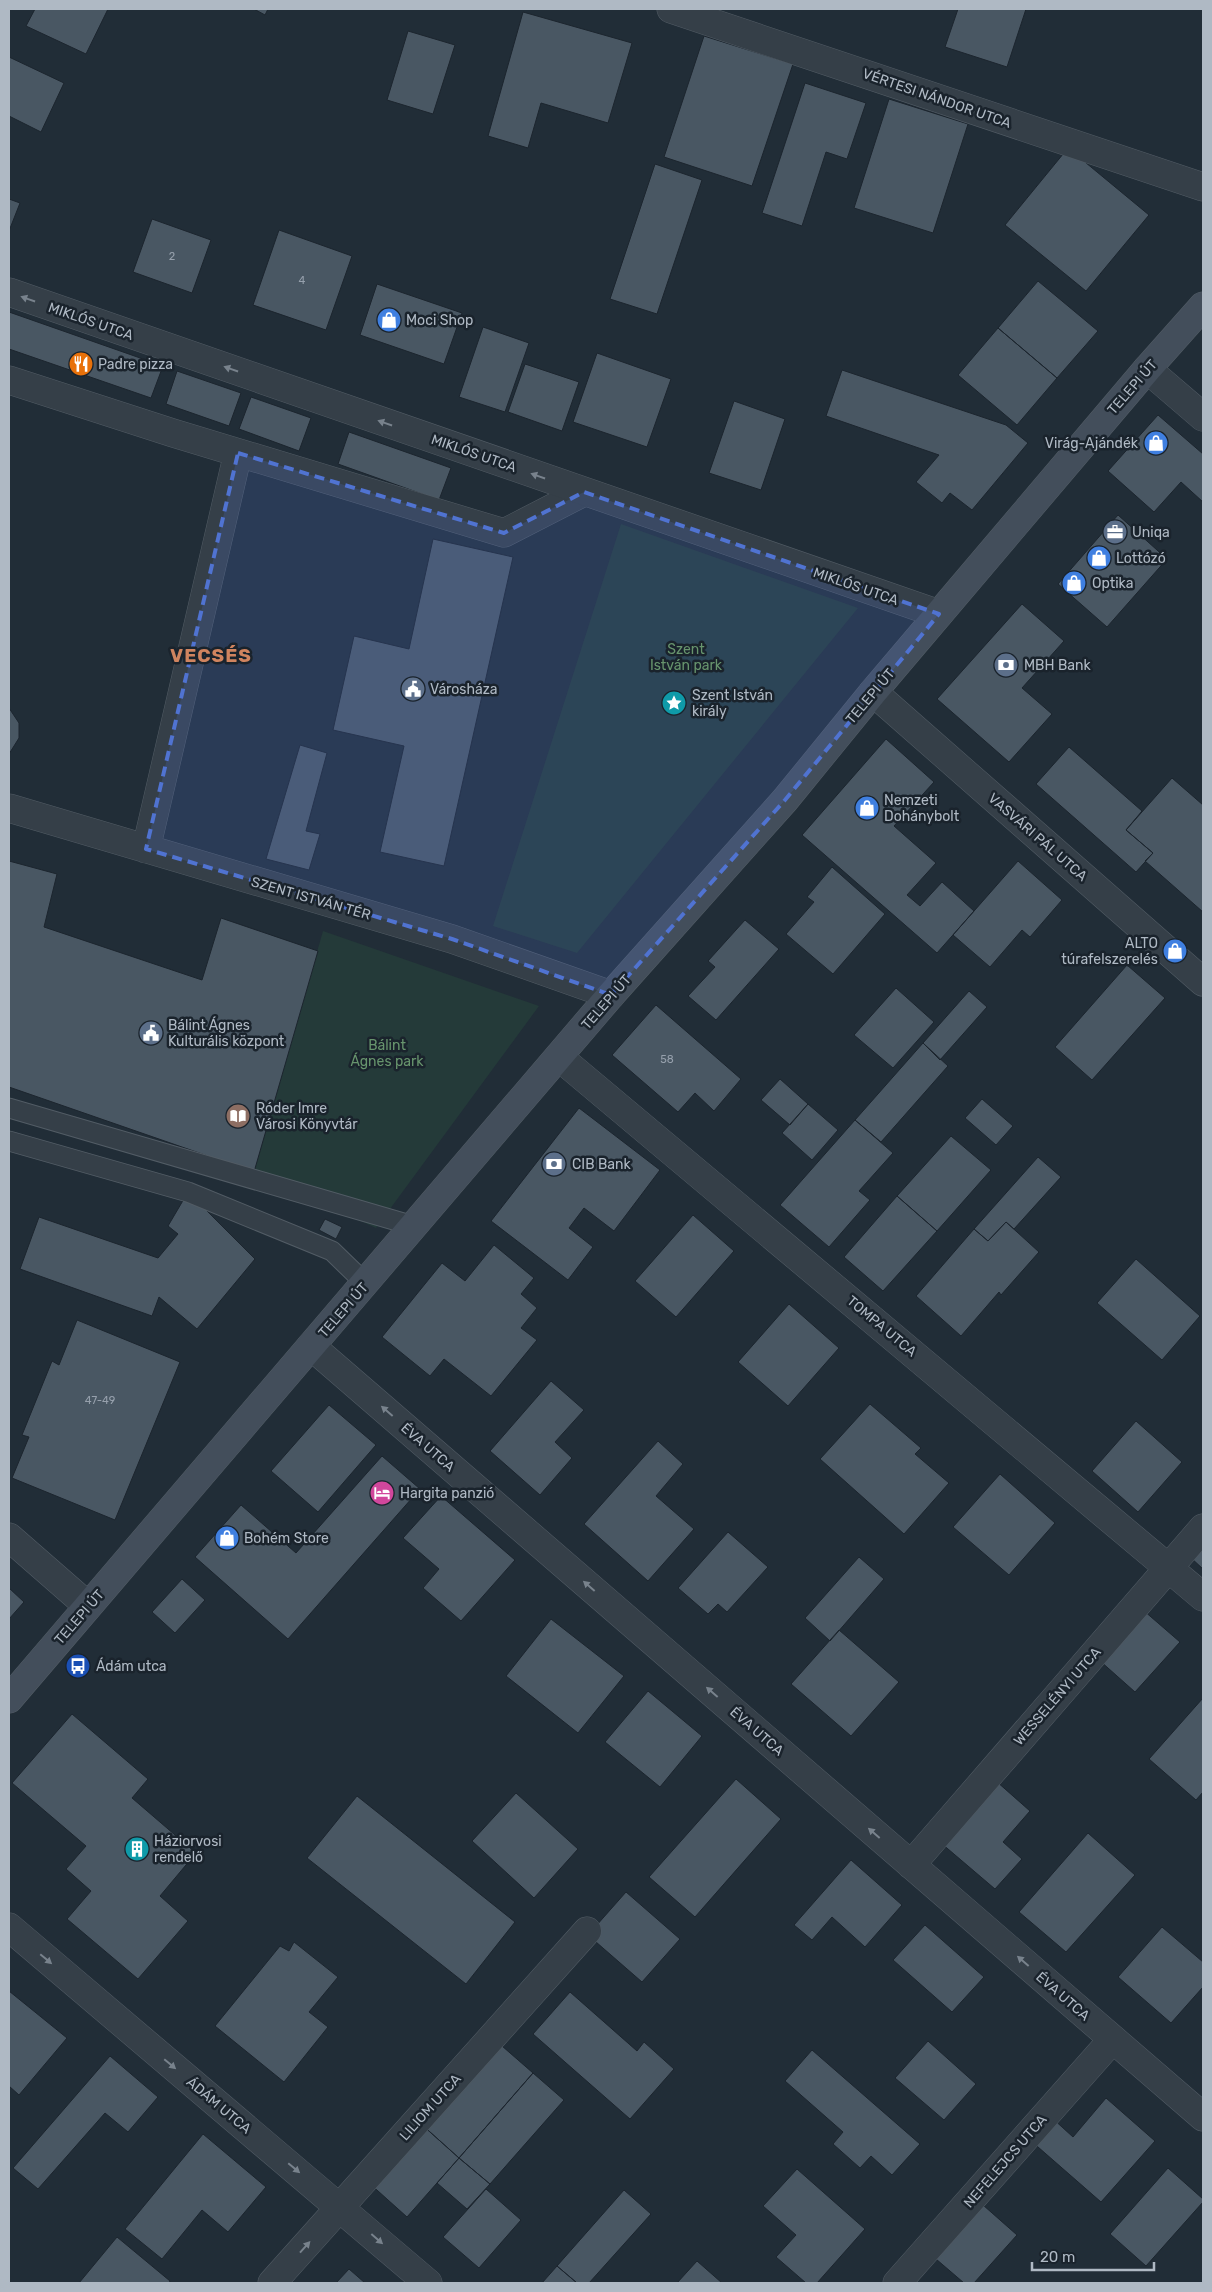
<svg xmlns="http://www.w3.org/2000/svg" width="1212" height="2292" font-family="Rubik,sans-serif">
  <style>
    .green { fill: #243a39 }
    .building { fill: #495763; stroke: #1c252e }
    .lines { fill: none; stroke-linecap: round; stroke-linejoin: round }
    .service-casing { stroke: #525c65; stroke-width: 21 }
    .pedestrian-casing { stroke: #525c65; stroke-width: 29 }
    .minor-casing { stroke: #525c65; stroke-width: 29 }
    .secondary-casing { stroke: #525c65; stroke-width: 29 }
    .service { stroke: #353f48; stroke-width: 19 }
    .pedestrian { stroke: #353f48; stroke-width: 28 }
    .minor { stroke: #353f48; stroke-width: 28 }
    .secondary { stroke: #434e5b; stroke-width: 28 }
    .oneway { fill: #78828c }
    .marked { fill: #5073d1; fill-opacity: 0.2; stroke: #5073d1; stroke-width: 4; stroke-dasharray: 10 6; stroke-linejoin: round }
    .labels { text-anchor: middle; stroke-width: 5; stroke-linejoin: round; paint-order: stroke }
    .number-label { font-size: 11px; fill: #96a0ac }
    .street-label { font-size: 14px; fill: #afb9c4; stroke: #1a232c }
    .poi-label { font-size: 14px; fill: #afb9c4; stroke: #1a232c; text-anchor: start }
    .park-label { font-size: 14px; fill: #67946d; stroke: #1a232c }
    .district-label { font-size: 19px; font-weight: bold; letter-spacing: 1px; fill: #d0845f; stroke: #1a232c }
  </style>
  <rect width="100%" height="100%" fill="#212d37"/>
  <!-- green -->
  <path class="green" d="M621,524L858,608L577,953L493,926Z
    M323,931L539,1006L376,1228L254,1172Z"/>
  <!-- building -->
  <path class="building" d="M35,9H108L86,54L26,26Z
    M254,9H268L265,15Z
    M958,9H1026L1007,67L945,47Z
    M523,12L632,43L608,123L541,103L528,148L488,136Z
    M408,31L455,45L433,114L387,100Z
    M704,36L793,64L752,186L664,157Z
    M9,57L64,83L41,132L9,116Z
    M805,83L866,103L847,159L826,152L802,226L762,213Z
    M889,99L968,124L933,233L854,208Z
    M1068,148L1149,215L1086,291L1005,225Z
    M655,164L702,180L657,314L610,299Z
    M9,199L20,203L9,231Z
    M152,219L211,240L192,293L133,272Z
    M279,230L352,256L326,330L253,305Z
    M1038,281L1098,331L1057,378L998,328Z
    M377,284L462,313L444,364L360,335Z
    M9,312L163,366L151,398L9,349Z
    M483,327L529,343L505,412L459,397Z
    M998,328L1057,378L1017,425L958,375Z
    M597,353L671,379L647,447L573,422Z
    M525,364L579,382L562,431L508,412Z
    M842,370L1006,425L1028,443L972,510L950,493L942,503L916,482L939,455L826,416Z
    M177,371L241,393L229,426L166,404Z
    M251,397L311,418L299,451L239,429Z
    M734,401L785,419L761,490L709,473Z
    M1158,415L1203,454V502L1181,482L1154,512L1108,471Z
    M349,432L451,468L439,500L338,464Z
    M1118,515L1167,559L1107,627L1058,584Z
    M433,539L513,557L444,866L380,852L404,746L333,730L354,636L409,649Z
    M1022,604L1064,641L1022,688L1052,714L1009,762L937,699Z
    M9,708L19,723V738L9,754Z
    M886,739L934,782L894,826L936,863L907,895L920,906L942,882L974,911L937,953L802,835Z
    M300,745L327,753L306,831L320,834L309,870L266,859Z
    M1069,747L1142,811L1126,830L1153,853L1136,872L1036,784Z
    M1172,778L1203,805V912L1145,861L1153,853L1126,830Z
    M9,861L57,874L44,927L202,980L221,918L318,951L254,1172L9,1087Z
    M1018,861L1062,900L1030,937L1022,930L990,967L953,935Z
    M832,867L885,914L833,974L786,934L814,902L807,897Z
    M745,920L779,949L716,1020L688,996L715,967L708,961Z
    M1127,965L1165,998L1092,1080L1055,1047Z
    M896,988L934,1022L893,1068L854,1035Z
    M969,991L987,1007L940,1060L923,1043Z
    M656,1005L741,1079L714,1111L695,1093L678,1112L612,1055Z
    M923,1043L948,1066L881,1142L855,1120Z
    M780,1079L808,1104L790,1125L761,1100Z
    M982,1099L1013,1126L996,1145L965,1118Z
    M808,1104L838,1130L812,1160L782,1133Z
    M579,1108L660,1170L614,1231L584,1208L569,1228L593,1247L568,1280L491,1221Z
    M855,1120L893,1153L859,1191L870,1200L829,1247L780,1205Z
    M951,1136L991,1170L937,1231L897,1196Z
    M1038,1157L1061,1177L1014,1229L1006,1222L988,1241L974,1229Z
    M188,1192L255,1259L197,1329L159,1297L152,1316L20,1269L39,1217L158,1258L178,1234L168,1226Z
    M897,1196L937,1231L883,1291L844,1257Z
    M693,1215L734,1251L676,1317L635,1281Z
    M325,1219L342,1227L336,1239L319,1230Z
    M1006,1222L1039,1252L1001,1295L999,1292L961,1336L916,1296L974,1229L988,1241Z
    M494,1245L534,1278L521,1294L537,1308L521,1328L537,1340L491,1396L444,1359L430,1376L382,1337L442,1263L465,1281Z
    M1136,1259L1200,1316L1162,1360L1097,1303Z
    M789,1304L839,1348L788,1406L738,1362Z
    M77,1320L180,1362L115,1520L12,1478L29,1437L22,1435L52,1361L59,1365Z
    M551,1381L584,1410L555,1442L572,1458L540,1495L490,1451Z
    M870,1404L921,1448L915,1454L949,1483L904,1534L820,1459Z
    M329,1405L376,1445L318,1512L271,1471Z
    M1136,1421L1182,1462L1138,1512L1092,1471Z
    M658,1441L683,1464L656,1496L694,1529L648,1581L584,1524Z
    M382,1456L420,1489L288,1639L195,1557L241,1505L296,1553Z
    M1000,1474L1055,1523L1009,1575L953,1527Z
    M441,1496L515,1560L461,1621L423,1588L439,1569L403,1538Z
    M728,1532L768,1567L727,1612L718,1604L708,1614L678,1588Z
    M1203,1542V1569L1190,1557Z
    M859,1557L884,1579L830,1641L805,1618Z
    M182,1579L205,1600L175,1633L152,1612Z
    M9,1588L24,1602L9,1619Z
    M1143,1610L1180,1642L1135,1692L1099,1660Z
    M551,1619L624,1676L578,1733L506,1676Z
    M839,1630L899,1682L851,1736L791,1684Z
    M648,1691L702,1736L660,1787L605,1742Z
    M1203,1698V1792L1196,1800L1149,1759Z
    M72,1714L148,1779L132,1798L196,1853L160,1896L188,1921L138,1979L67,1919L91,1891L66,1869L86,1846L12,1783Z
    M736,1779L781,1819L695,1917L649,1877Z
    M996,1781L1030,1811L1003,1842L1022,1859L995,1889L941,1843Z
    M516,1793L578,1849L534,1898L472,1841Z
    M357,1796L515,1922L466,1984L307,1858Z
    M1088,1833L1135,1875L1066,1952L1019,1912Z
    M851,1860L902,1905L865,1947L832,1917L812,1940L794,1925Z
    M626,1892L680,1939L642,1982L588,1935Z
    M925,1925L984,1977L952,2012L893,1960Z
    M1162,1927L1203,1962V1987L1171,2023L1118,1977Z
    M294,1942L338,1977L309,2012L328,2027L284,2082L215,2026L280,1946L289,1951Z
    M9,1991L67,2038L19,2095L9,2086Z
    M570,1992L637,2051L644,2042L674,2069L630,2119L533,2034Z
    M494,2039L533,2073L459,2158L420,2123Z
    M928,2041L976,2084L944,2120L895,2078Z
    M812,2050L920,2144L892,2175L871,2156L860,2168L833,2144L843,2132L785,2081Z
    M110,2056L158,2097L128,2132L105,2113L38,2189L13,2168Z
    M533,2073L564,2100L490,2184L459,2158Z
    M1106,2098L1155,2141L1101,2202L1030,2140L1051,2117L1073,2137Z
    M420,2123L459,2158L407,2217L368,2182Z
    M203,2134L266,2187L228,2232L202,2210L162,2259L125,2229Z
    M459,2158L490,2184L467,2209L437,2183Z
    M1168,2168L1203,2199V2202L1146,2266L1110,2234Z
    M797,2169L865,2229L817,2283H806L776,2257L796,2235L763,2206Z
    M486,2189L521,2220L479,2268L443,2237Z
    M624,2190L651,2214L589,2283H577L557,2266Z
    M983,2205L1017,2235L974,2283H964L936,2259Z
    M117,2237L170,2281L169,2283H79Z
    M697,2261L722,2283H677Z
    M557,2266L577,2283H542Z
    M349,2269L365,2283H336Z"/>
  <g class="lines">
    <defs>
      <path id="service" d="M9,1108L414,1226
        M9,1141L188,1192L332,1251L366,1284"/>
      <path id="pedestrian" d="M9,380L173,433L504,533L584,492
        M9,808L452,939L611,995
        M146,849L238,453"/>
      <path id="minor" d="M671,9L1203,187
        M9,292L939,614
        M1147,369L1203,417
        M873,692L1203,982
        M559,1057L1203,1597
        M311,1346L1203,2117
        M9,1537L88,1606
        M911,1865L1203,1528
        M9,1927L428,2283
        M272,2283L587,1931
        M897,2283L1113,2039"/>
      <path id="secondary" d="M9,1699L611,995L785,800L873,692L1147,369L1203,306"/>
    </defs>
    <!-- service casing -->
    <use href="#service" class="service-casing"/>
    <!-- pedestrian casing -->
    <use href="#pedestrian" class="pedestrian-casing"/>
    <!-- minor casing -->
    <use href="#minor" class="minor-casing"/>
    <!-- secondary casing -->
    <use href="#secondary" class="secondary-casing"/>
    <!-- service -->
    <use href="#service" class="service"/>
    <!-- pedestrian -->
    <use href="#pedestrian" class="pedestrian"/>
    <!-- minor -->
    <use href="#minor" class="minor"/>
    <!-- secondary -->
    <use href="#secondary" class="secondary"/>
  </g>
  <!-- one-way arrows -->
  <defs><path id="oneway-solid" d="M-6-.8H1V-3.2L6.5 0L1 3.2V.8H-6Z" transform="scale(1.25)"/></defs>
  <g class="oneway">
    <use href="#oneway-solid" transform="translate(28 299) rotate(-161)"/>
    <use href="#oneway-solid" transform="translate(231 369) rotate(-161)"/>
    <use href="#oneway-solid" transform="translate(385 423) rotate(-161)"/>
    <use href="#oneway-solid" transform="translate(538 476) rotate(-161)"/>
    <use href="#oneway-solid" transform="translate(387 1411) rotate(-139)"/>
    <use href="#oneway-solid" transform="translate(589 1586) rotate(-139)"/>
    <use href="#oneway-solid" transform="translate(712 1692) rotate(-139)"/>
    <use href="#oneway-solid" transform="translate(874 1833) rotate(-139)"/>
    <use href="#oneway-solid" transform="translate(46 1959) rotate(40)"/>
    <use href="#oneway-solid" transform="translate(1023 1961) rotate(-139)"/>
    <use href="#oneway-solid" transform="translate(170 2064) rotate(40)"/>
    <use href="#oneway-solid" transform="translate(294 2168) rotate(40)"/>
    <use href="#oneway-solid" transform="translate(377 2239) rotate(41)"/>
    <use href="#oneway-solid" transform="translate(305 2247) rotate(-48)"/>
  </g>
  <!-- marked area -->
  <path class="marked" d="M238,453L504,533L584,492L939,614L785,800L611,995L452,939L146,849Z"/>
  <!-- icons -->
  <defs>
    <symbol id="shop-disc" viewBox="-11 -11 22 22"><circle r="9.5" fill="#3f7fe0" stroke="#1a232c"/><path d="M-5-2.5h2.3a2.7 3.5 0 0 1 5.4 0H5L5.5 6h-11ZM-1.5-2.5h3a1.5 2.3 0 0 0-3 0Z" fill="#fff"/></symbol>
    <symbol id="restaurant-disc" viewBox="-11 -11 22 22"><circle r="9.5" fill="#e8710a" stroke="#1a232c"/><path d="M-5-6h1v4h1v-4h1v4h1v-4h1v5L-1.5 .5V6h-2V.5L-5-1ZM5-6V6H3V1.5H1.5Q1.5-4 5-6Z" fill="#fff"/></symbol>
    <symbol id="office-disc" viewBox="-11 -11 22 22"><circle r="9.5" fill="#5c6f8a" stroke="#1a232c"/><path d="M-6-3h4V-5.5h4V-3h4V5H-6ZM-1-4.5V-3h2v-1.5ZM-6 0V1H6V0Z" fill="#fff"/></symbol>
    <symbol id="bank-disc" viewBox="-11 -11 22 22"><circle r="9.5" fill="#5c6f8a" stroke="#1a232c"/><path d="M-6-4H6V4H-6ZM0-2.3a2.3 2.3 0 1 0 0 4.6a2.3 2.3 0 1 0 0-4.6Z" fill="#fff"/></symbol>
    <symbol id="civic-disc" viewBox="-11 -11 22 22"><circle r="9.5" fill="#5c6f8a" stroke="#1a232c"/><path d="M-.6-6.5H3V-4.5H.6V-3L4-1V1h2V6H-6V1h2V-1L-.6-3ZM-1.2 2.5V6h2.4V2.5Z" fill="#fff"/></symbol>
    <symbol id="sight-disc" viewBox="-11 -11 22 22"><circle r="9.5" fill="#0f9aa8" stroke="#1a232c"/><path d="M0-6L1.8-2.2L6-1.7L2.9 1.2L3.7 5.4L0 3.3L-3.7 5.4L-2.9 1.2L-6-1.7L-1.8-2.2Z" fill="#fff"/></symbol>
    <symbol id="library-disc" viewBox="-11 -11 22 22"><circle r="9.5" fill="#8d6e63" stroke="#1a232c"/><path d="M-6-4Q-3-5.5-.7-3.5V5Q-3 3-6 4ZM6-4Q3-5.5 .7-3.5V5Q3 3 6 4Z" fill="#fff"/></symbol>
    <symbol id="hotel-disc" viewBox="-11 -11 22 22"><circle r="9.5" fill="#d1479c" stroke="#1a232c"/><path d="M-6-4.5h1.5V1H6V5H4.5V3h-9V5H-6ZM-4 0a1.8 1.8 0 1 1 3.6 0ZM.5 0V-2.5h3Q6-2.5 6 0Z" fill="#fff"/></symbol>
    <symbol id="bus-disc" viewBox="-11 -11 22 22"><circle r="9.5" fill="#1a4fb4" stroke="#1a232c"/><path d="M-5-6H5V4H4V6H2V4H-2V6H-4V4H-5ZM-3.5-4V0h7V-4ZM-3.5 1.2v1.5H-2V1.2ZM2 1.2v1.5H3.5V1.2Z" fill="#fff"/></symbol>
    <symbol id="building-disc" viewBox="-11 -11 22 22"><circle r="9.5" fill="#0f9aa8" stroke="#1a232c"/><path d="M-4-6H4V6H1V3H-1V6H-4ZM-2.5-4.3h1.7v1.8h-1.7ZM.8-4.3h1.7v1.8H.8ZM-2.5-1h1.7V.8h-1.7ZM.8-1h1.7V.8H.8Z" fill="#fff"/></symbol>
  </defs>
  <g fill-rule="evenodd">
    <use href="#shop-disc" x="375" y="306" width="28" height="28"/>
    <use href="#restaurant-disc" x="67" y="350" width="28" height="28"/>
    <use href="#shop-disc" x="1142" y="429" width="28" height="28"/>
    <use href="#office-disc" x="1101" y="518" width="28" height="28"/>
    <use href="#shop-disc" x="1085" y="544" width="28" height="28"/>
    <use href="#shop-disc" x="1060" y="569" width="28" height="28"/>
    <use href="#bank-disc" x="992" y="651" width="28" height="28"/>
    <use href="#civic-disc" x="399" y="675" width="28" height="28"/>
    <use href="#sight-disc" x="660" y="689" width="28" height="28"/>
    <use href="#shop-disc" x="853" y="794" width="28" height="28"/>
    <use href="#shop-disc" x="1161" y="937" width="28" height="28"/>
    <use href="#civic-disc" x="137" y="1019" width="28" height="28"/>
    <use href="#library-disc" x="224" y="1102" width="28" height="28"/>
    <use href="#bank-disc" x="540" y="1150" width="28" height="28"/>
    <use href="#hotel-disc" x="368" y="1479" width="28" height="28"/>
    <use href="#shop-disc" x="213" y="1524" width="28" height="28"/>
    <use href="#bus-disc" x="64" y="1652" width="28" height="28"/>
    <use href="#building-disc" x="123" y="1835" width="28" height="28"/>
  </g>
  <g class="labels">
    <!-- number labels -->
    <g class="number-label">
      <text x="172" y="260">2</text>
      <text x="302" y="284">4</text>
      <text x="667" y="1063">58</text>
      <text x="100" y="1404">47-49</text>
    </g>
    <!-- street labels -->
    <g class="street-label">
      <text transform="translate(937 98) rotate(19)" y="5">VÉRTESI NÁNDOR UTCA</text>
      <text transform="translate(91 321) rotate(19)" y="5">MIKLÓS UTCA</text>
      <text transform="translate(1132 387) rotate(-49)" y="5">TELEPI ÚT</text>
      <text transform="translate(474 453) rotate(19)" y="5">MIKLÓS UTCA</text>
      <text transform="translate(856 586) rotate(19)" y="5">MIKLÓS UTCA</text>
      <text transform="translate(870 696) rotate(-50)" y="5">TELEPI ÚT</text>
      <text transform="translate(1038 837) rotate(41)" y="5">VASVÁRI PÁL UTCA</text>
      <text transform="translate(311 898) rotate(16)" y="5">SZENT ISTVÁN TÉR</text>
      <text transform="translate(606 1002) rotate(-49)" y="5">TELEPI ÚT</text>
      <text transform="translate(343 1310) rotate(-49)" y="5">TELEPI ÚT</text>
      <text transform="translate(882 1326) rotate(40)" y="5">TOMPA UTCA</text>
      <text transform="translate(428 1447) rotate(41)" y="5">ÉVA UTCA</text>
      <text transform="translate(79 1617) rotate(-49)" y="5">TELEPI ÚT</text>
      <text transform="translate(1057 1696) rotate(-49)" y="5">WESSELÉNYI UTCA</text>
      <text transform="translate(757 1731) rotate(41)" y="5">ÉVA UTCA</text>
      <text transform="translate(1063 1996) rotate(41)" y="5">ÉVA UTCA</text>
      <text transform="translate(219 2105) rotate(40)" y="5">ÁDÁM UTCA</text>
      <text transform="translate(430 2107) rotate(-48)" y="5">LILIOM UTCA</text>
      <text transform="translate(1005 2161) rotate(-49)" y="5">NEFELEJCS UTCA</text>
    </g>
    <!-- poi labels -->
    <g class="poi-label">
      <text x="406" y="325">Moci Shop</text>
      <text x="98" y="369">Padre pizza</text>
      <text x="1138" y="448" text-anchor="end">Virág-Ajándék</text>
      <text x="1132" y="537">Uniqa</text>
      <text x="1116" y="563">Lottózó</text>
      <text x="1092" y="588">Optika</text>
      <text x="1024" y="670">MBH Bank</text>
      <text x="430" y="694">Városháza</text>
      <text x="692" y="700">Szent István<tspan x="692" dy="16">király</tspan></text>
      <text x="884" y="805">Nemzeti<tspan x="884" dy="16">Dohánybolt</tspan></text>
      <text x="1158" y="948" text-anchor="end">ALTO<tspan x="1158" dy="16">túrafelszerelés</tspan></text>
      <text x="168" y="1030">Bálint Ágnes<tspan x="168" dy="16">Kulturális központ</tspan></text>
      <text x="256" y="1113">Róder Imre<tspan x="256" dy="16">Városi Könyvtár</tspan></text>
      <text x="572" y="1169">CIB Bank</text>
      <text x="400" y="1498">Hargita panzió</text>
      <text x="244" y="1543">Bohém Store</text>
      <text x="96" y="1671">Ádám utca</text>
      <text x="154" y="1846">Háziorvosi<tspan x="154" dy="16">rendelő</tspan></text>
    </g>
    <!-- park labels -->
    <g class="park-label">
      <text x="686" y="654">Szent<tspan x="686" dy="16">István park</tspan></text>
      <text x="387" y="1050">Bálint<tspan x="387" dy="16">Ágnes park</tspan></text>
    </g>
    <!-- district labels -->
    <g class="district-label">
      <text x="211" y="662">VECSÉS</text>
    </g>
  </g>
  <!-- border -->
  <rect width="1212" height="2292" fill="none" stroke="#afb9c4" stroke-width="20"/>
  <!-- scale -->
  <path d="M1032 2262v8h122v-8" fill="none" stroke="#afb9c4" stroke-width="2.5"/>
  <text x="1040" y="2262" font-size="15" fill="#afb9c4" stroke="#1a232c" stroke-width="4" paint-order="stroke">20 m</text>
</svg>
